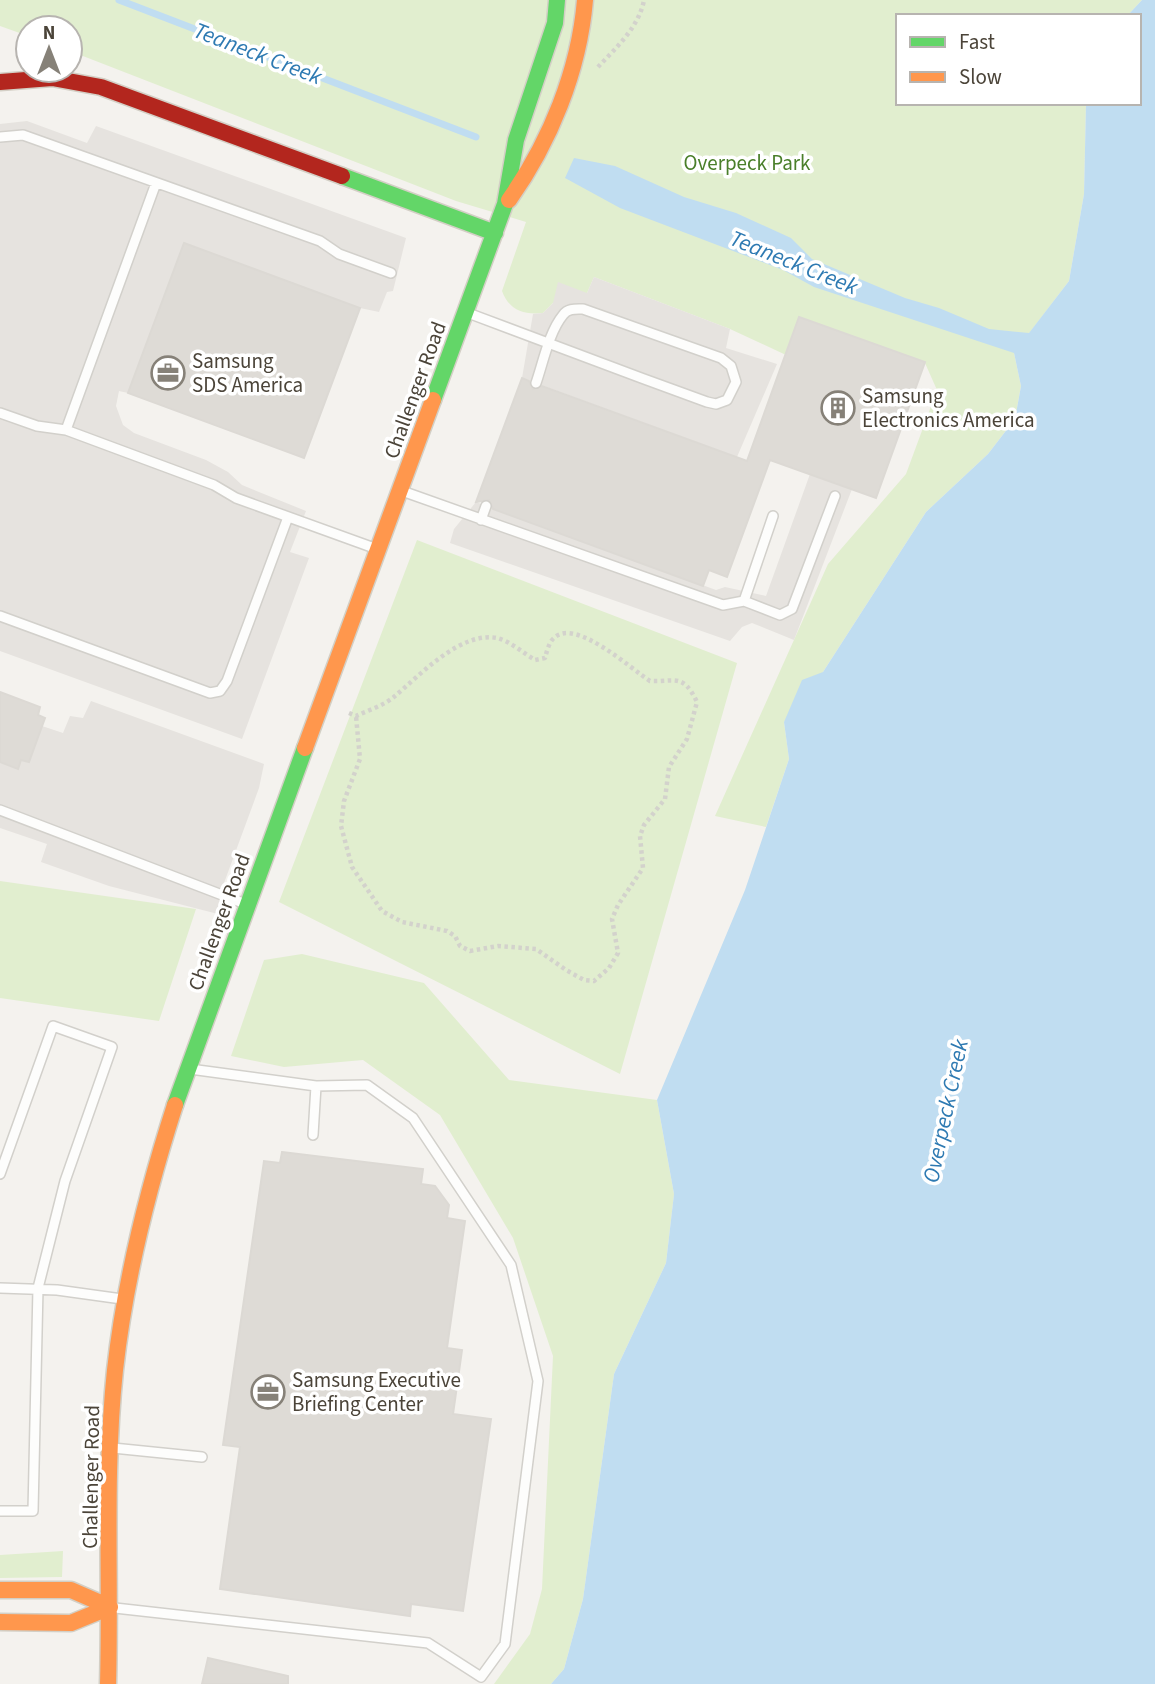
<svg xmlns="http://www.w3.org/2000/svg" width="1155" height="1684" font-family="'Source Sans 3',sans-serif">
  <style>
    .green { fill: #e1eecf }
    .parking { fill: #e6e3df }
    .water { fill: #c0ddf1 }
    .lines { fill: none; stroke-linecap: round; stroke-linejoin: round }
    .stream { stroke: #c0ddf1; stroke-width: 7 }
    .building { fill: #dedbd6; stroke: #dcd9d4; stroke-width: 2 }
    .lane-casing { stroke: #d2d0cb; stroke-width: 12 }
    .fast-casing { stroke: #d3cfc5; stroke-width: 19 }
    .slow-casing { stroke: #d3cfc5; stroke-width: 19 }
    .jam-casing { stroke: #d3cfc5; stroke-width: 19 }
    .path { stroke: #d3d2cc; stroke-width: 4.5; stroke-dasharray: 3.5 3.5; stroke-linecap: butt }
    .lane { stroke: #fdfdfc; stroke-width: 9 }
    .fast { stroke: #63d668; stroke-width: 16 }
    .slow { stroke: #ff974d; stroke-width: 16 }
    .jam { stroke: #b3261e; stroke-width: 16 }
    .labels { text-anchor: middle; stroke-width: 7; stroke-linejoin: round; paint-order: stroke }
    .park-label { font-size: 21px; fill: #4a7f2a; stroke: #fff }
    .poi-label { font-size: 21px; fill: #4b4439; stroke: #fff; text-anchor: start }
    .street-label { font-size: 21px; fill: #4b4439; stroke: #fff }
    .water-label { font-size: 23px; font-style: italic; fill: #2e7ab2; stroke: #fff }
  </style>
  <rect width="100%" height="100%" fill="#f4f2ee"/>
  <!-- green -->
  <path class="green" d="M0,0H1142L1127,16H898V103H1086L1084,194L1069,281L1014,353L1021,386L1015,419L988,454L926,512L823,672L784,722L789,759L766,827L715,816L828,564L906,474L937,390L925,363L800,317L786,355L730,329L594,277L587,293L553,303L543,313C523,315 509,310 502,291L526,222L456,201L70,51V28H28V36L0,26Z
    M417,540L737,663L620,1074L279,902Z
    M0,881L196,909L159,1021L0,998Z
    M302,954L424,983L509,1080L657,1100L674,1194L666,1263L614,1374L583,1599L564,1669L551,1684H494L530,1634L542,1589L553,1356L513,1238L440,1115L363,1060L284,1067L231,1056L264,960Z
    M63,1551L62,1577L0,1578V1555Z"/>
  <!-- parking -->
  <path class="parking" d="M27,121L87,143L96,126L406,238L393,291L387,292L379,312L360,308L184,243L128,393L119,391L116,406L123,425L134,433L206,460L228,472L242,485L306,511L290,552L309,558L242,739L0,651V124Z
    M594,277L730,329L726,348L777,364L737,457L522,378L533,314L543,313L553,303L558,282L587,293Z
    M810,474L852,489L794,640L752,623L742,627L730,641L450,543L454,529L476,502L716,590L725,587L766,596Z
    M91,701L264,764L259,788L224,883L218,914L109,886L41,862L47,844L0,828V762L18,768L21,760L29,762L42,726L63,733L70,716L83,718Z"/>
  <!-- water -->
  <path class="water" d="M1142,0H1155V1684H551L564,1669L583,1599L614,1374L666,1263L674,1194L657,1100L745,890L789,759L784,722L802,680L823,672L926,512L988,454L1015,419L1021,386L1014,353L814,287L783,270L620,208L565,178L574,158L615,166L684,197L736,213L791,238L812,259L905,298L939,308L989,329L1029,333L1069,281L1084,194L1086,103H1139V16H1127Z"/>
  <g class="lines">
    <!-- stream -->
    <path class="stream" d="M119,0L476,137"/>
  </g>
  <!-- building -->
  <path class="building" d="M184,243L360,308L304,458L128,393Z
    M799,317L925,362L876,498L770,460L727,577L709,570L703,586L493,509L489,500L476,502L522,378L529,381L533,389L542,386L747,461Z
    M0,692L40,707L38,715L45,718L29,762L21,760L18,769L0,762Z
    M282,1152L423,1169L421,1184L435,1186L449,1205L447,1218L465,1221L447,1348L462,1350L453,1414L491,1419L463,1611L411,1604L410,1616L220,1589L240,1447L223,1445L264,1161L280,1163Z
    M208,1658L288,1676V1684H202Z"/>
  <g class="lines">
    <defs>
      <path id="lane" d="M0,137L23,135L320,241L339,254L391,273
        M468,313C547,343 627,373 707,402L716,404L727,400L736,382L731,366L721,358L583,309C576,309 568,308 563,315C549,332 543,363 536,383
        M0,413L37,426L66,430L214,485L236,498L377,549
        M66,430L156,183
        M402,491L723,605L744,601L773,516
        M481,520L486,506
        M744,601L780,615L792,609L835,496
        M0,616L210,693L220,691L227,681L288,517
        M0,810L243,903
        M313,1135L316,1086
        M0,1174L53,1026L112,1047L65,1181L38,1288L33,1511H0
        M0,1288L57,1290L122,1299
        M113,1448L202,1457
        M115,1608L428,1643L481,1677L505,1644L538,1381L511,1265L413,1118L367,1085L316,1086L190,1069"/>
      <path id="fast" d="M342,176L495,233
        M433,400L505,204L516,140L555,23L557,0
        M175,1105L305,748"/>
      <path id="slow" d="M509,200C550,142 579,71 585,0
        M305,748L433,400
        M0,1590H71L110,1607
        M0,1622L71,1623L110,1607
        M108,1684C111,1580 104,1474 115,1370C125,1280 147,1192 175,1105"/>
      <path id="jam" d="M0,82L52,78L101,87L342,176"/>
    </defs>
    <!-- lane casing -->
    <use href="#lane" class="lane-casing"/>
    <!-- fast casing -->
    <use href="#fast" class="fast-casing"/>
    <!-- slow casing -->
    <use href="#slow" class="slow-casing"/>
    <!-- jam casing -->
    <use href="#jam" class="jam-casing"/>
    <!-- path -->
    <path class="path" d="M598,67C616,48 639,27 644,0
      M349,713L356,716C369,710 385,705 395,696C420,675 461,631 497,638C510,641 523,653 535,660L545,658C547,651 549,642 554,638C575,617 631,669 650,681C676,682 683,673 697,702L687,739L669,767L665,799L644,825L640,836L643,868L618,905L612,919L618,953L609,968L594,981L584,980L566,970L536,949L498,946L470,951L460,946L455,936L447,931L402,922L382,911L352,867L341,826L344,801L360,759L356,716"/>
    <!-- lane -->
    <use href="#lane" class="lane"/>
    <!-- fast -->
    <use href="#fast" class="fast"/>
    <!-- slow -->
    <use href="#slow" class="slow"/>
    <!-- jam -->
    <use href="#jam" class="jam"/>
  </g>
  <!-- icons -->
  <defs>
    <symbol id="office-ring" viewBox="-11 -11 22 22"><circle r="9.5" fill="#fff" stroke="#868178" stroke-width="1.5"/><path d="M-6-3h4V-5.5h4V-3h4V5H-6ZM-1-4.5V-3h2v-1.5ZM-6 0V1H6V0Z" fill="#868178"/></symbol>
    <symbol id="building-ring" viewBox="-11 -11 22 22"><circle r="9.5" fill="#fff" stroke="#868178" stroke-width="1.5"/><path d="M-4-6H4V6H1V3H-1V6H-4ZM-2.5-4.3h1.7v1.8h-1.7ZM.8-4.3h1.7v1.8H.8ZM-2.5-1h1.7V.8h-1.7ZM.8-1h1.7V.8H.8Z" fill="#868178"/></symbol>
  </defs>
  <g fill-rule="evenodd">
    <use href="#office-ring" x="149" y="354" width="38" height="38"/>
    <use href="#building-ring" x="819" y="389" width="38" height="38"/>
    <use href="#office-ring" x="249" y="1373" width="38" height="38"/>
  </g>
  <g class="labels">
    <!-- park labels -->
    <g class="park-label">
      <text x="747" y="170">Overpeck Park</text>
    </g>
    <!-- poi labels -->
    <g class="poi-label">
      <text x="192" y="368">Samsung<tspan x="192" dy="24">SDS America</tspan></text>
      <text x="862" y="403">Samsung<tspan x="862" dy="24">Electronics America</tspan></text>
      <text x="292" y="1387">Samsung Executive<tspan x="292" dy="24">Briefing Center</tspan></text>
    </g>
    <!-- street labels -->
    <g class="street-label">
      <text transform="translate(415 390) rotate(-70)" y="7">Challenger Road</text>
      <text transform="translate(219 922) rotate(-70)" y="7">Challenger Road</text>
      <text transform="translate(91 1477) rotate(-89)" y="7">Challenger Road</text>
    </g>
    <!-- water labels -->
    <g class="water-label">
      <text transform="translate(258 53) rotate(21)" y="8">Teaneck Creek</text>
      <text transform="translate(794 262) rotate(22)" y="8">Teaneck Creek</text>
      <text transform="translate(945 1111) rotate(-78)" y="8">Overpeck Creek</text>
    </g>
  </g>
  <!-- legend -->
  <rect x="896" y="14" width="245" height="91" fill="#ffffff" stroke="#b7b4b0" stroke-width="2"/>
  <rect x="910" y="37" width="35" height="10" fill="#63d668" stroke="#b7b4b0" stroke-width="2"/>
  <text x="959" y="49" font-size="21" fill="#4b4439">Fast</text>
  <rect x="910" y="72" width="35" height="10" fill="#ff974d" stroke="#b7b4b0" stroke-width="2"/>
  <text x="959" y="84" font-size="21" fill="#4b4439">Slow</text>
  <!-- north arrow -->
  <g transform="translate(49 49)"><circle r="33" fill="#ffffff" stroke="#b7b4b0" stroke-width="2"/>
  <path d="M0-5L12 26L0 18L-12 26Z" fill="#868178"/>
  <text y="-10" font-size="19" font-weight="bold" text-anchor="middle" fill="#4b4439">N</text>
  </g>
</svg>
